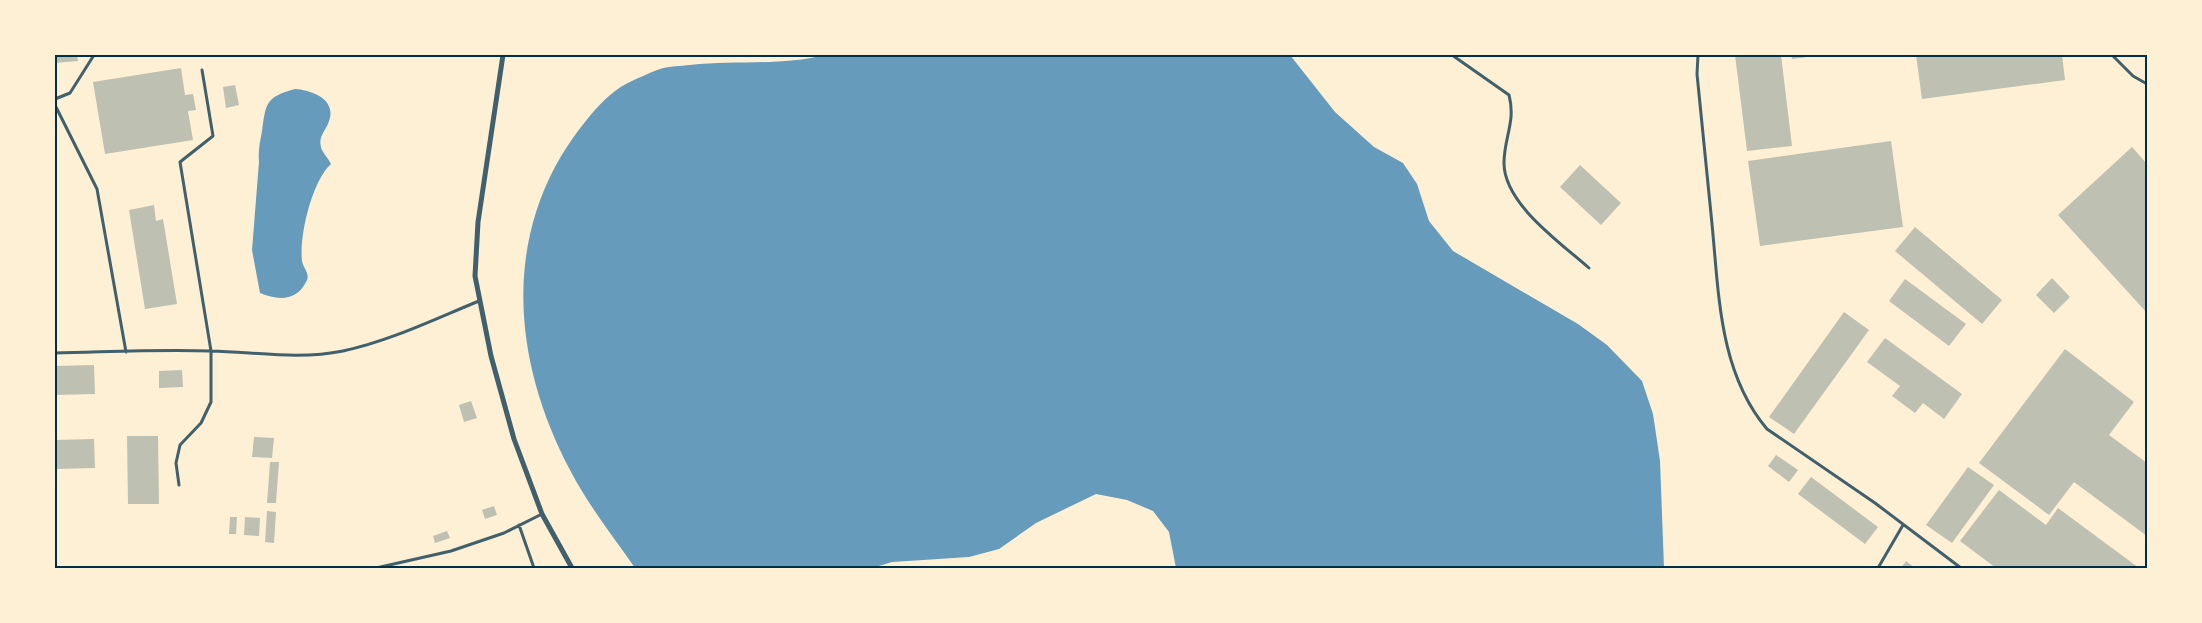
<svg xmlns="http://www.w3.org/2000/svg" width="2202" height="623" font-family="'Fira Sans Condensed',sans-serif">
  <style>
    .water { fill: #669bbc }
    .building { fill: #bec0b2 }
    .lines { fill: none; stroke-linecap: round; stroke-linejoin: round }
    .service { stroke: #3f606c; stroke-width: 3 }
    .minor { stroke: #3f606c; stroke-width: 5 }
    .neatline { fill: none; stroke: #003049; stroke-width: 2 }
  </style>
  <rect width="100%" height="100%" fill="#fdf0d5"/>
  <!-- water -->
  <path class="water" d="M825,55H1290L1335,112L1374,147L1403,163L1417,184L1429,221L1453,251L1578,324L1607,345L1642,381L1653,414L1660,461L1664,568H1176L1169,532L1153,511L1127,500L1096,494L1036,523L999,549L969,557L892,562L872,568H635C613,536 588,505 570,470C520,375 503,265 555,167C569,141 600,97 626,84C636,79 649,73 660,69C669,66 681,66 690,65C735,60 781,66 825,55Z
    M295,89C311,90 337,99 329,121C326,131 318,136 321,147C322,152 328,158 331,164C312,181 299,236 302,261C303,268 311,274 306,282C296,302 277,300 260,293L252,250L259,162C258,150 260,142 262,131C266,104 265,97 295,89Z"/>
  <!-- building -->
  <path class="building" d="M55,55H77L78,61L55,63Z
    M1735,55H1781L1792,146L1747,151Z
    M1791,55H1816V56L1792,59Z
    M1916,55H2062L2065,80L1922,99Z
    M181,68L185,95L193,94L196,110L188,111L193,140L105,154L93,82Z
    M235,85L239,105L226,108L223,87Z
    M1891,141L1903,227L1760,246L1748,161Z
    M2132,147L2147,164V313L2058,215Z
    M1580,165L1621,203L1601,225L1560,187Z
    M154,205L156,221L163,219L177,304L145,309L129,210Z
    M1915,227L2002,300L1982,324L1895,251Z
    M2052,278L2070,297L2054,313L2036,295Z
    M1905,279L1966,324L1949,346L1889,301Z
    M1844,312L1869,330L1794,434L1769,417Z
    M1885,338L1962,394L1944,419L1923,403L1915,413L1892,396L1900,386L1867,362Z
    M2065,349L2134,402L2109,435L2147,463V536L2074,482L2049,515L1979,463Z
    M94,365L95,394L55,395V366Z
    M182,370L183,387L159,388V371Z
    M471,401L477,418L464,422L459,405Z
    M127,436H158L159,504H128Z
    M254,437L274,438L272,458L252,457Z
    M94,439L95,468L55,469V440Z
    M1776,455L1798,470L1789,482L1768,466Z
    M270,462H279L276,503H267Z
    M1968,467L1994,485L1952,543L1926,525Z
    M1811,477L1878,527L1865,544L1798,494Z
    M1999,490L2046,525L2058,508L2139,568H1996L1960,541Z
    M494,506L497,515L485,519L482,510Z
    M267,511L276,512L274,543L265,542Z
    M230,517H237L236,534H229Z
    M245,517L260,518L259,536L244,535Z
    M447,531L450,538L435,543L433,536Z
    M1906,561L1915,568H1901Z"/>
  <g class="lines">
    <!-- service -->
    <path class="service" d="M1452,55L1509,95C1516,122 1504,137 1504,163C1504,204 1561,243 1589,268
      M1698,55L1697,74C1702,124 1707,174 1712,224C1719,295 1719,372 1767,429L1875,503L1961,568
      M2112,55L2133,76L2147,84
      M55,99L70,93L94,55
      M55,105L97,189L126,352
      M55,353C107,352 159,349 211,351C255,352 299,360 343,351C390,341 435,319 479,301
      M179,485L176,463L180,445L201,423L211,402V351L180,162L213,136L202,70
      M519,525L534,568
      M133,568H158
      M376,568L451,551L504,533L542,514
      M1878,568L1903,525"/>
    <!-- minor -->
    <path class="minor" d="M503,55L478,222L475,276L491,356L514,439L542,514L572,568"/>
  </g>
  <!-- border -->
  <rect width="2202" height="623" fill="none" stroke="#fdf0d5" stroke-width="112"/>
  <rect x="56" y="56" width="2090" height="511" class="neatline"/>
</svg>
